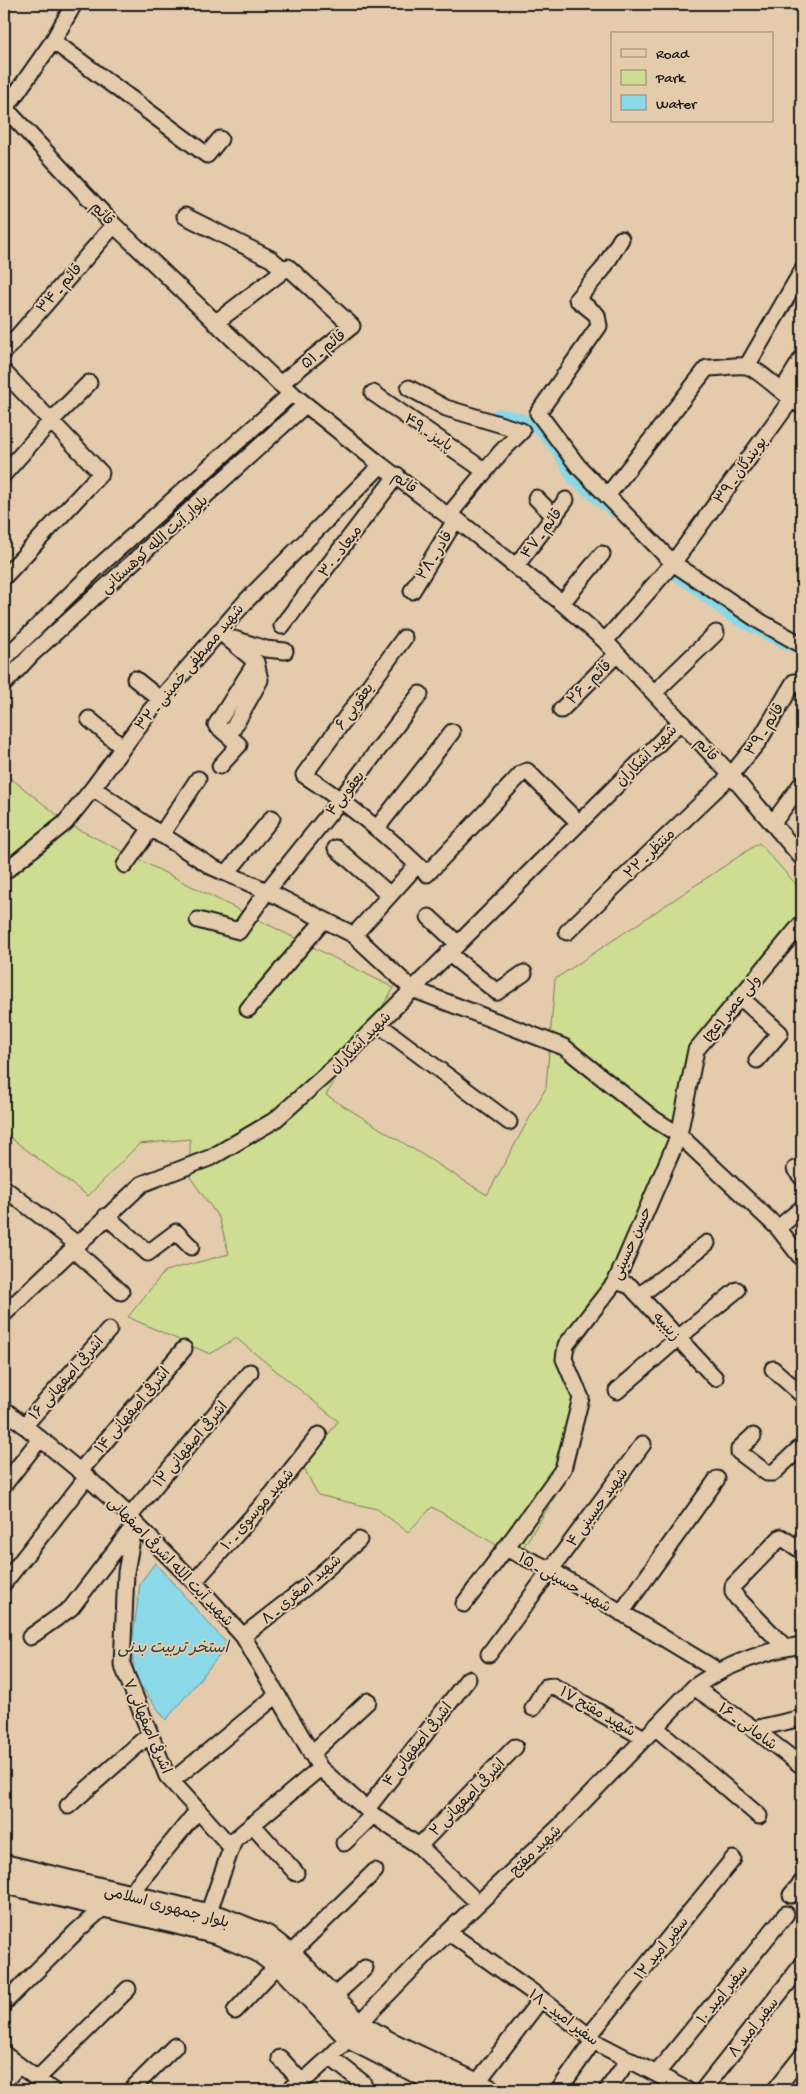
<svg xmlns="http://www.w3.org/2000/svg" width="806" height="2094" font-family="'Gochi Hand','Playpen Sans Arabic',sans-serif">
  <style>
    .green { fill: #cedd91; stroke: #757c56 }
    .water { fill: #8ad8e8; stroke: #5e8d96 }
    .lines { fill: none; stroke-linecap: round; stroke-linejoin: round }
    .canal { stroke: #8ad8e8; stroke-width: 11 }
    .minor-casing { stroke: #1c1c1c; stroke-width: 19 }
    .major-casing { stroke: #1c1c1c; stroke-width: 24 }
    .minor { stroke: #e3cbac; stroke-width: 15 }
    .major { stroke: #e3cbac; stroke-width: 20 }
    .labels { text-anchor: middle; stroke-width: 4; stroke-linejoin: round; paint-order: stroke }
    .street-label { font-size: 15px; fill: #1c1c1c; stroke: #e3cbac }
    .water-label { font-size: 16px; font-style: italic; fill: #324245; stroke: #e3cbac }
  </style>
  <rect width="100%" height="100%" fill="#e3cbac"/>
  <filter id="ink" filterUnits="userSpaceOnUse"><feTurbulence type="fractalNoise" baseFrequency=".02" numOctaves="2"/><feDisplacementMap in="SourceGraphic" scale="10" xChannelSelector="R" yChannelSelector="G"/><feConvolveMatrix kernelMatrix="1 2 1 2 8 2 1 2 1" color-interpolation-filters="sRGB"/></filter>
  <g filter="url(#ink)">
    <!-- green -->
    <path class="green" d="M4,773L70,825L394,988L326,1095L487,1195L546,1088L555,979L759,843L802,891V934L703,1050L686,1143L619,1289L570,1357L588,1399L573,1468L517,1557L432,1507L408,1532L377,1509L318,1495L304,1468L338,1421L236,1338L210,1354L128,1317L165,1271L229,1254L219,1218L190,1177V1139L139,1144L88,1196L4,1133Z"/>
    <!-- water -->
    <path class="water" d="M155,1563L228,1645L166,1720L134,1677L132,1643L140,1583Z"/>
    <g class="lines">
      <!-- canal -->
      <path class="canal" d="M498,414L516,417L540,429L559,454L574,480L614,512
        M664,562L674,574L687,582L730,616L791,646"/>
      <defs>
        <path id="minor" d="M53,41L207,155L220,139
          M4,107L114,225L280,384L381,465L448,516L456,519L562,603L605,641L731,775L802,858
          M4,111L53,41L74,4
          M185,216L271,259L284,270
          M621,239L603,269L577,299L597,315L599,326L538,413L578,466L673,563L761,622L802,645
          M215,323L288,267L352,326L280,384
          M4,352L114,225
          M747,366L802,271
          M4,372L101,473L5,576
          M409,388L446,408L522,431L501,452L448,516
          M373,393L485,471
          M4,474L50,422L89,383
          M607,496L707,368C719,368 734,365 746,366C758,368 788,399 802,406
          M536,498L555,517
          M516,566L566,500
          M412,591L456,519
          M562,603L602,554
          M282,626L397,475
          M219,631L256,662L216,725L239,745L220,766
          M404,638L304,775C349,804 388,836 427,874L522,773L527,771L579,823
          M234,639L266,649L285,651
          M605,641L673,563L791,400L788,381L802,358
          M4,659L97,568L292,393
          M135,679L160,699
          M4,684L32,654L305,405
          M655,692L716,633
          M561,710L617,654
          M89,719L122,747
          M229,736L260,680L256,662
          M93,788L151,828L212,867L267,891L354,935L412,989L564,1047L654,1119L679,1135L778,1228L802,1259
          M773,823L802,783
          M377,828L452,732
          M161,835L198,779
          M336,848L390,895
          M125,865L151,828
          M4,872L65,823L93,788L150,711L247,600L381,465
          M227,873L272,818
          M429,917L458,944
          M198,920L239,931L267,891L341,799L420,694
          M567,932L731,775L759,741L794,682
          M354,935L417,865
          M448,953L497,992L524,973
          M740,997L780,1033L757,1060
          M248,1009L324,920
          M378,1024L509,1122
          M795,1169L802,1178
          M4,1188L77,1244
          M106,1216L148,1253L176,1232L191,1247
          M778,1228L802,1208
          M72,1248L121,1292
          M616,1281L630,1286L715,1378
          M639,1296L707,1243
          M4,1314L142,1184L212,1157L275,1120L342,1060L681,721
          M773,1369L802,1395
          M617,1391L678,1338L737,1290
          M4,1409L87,1477L130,1516L135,1523L194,1582L243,1636L320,1768L373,1815L419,1846L478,1903
          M24,1426L109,1330
          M753,1436L739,1449V1452L767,1473H773L802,1446
          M80,1471L184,1349
          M4,1485L40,1439
          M130,1516L250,1372
          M135,1523L126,1572L122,1664L167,1776L231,1847
          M194,1582L273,1493L319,1435
          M4,1583L87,1477
          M464,1604L508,1545
          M621,1613L717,1479
          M243,1636L306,1587L359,1540
          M30,1637L71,1608L133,1527
          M785,1647L737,1598L733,1592V1586L781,1537L802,1551
          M489,1654L643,1444
          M718,1671L551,1570L509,1550L508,1545L563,1469L581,1398L564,1359L566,1345L616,1281L679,1135L696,1050L802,923
          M694,1687L754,1729L802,1766
          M533,1708L546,1687L553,1686L644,1738
          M655,1727L759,1816
          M754,1729L802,1718
          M311,1754L368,1701
          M172,1781L277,1695
          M68,1806L150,1734
          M367,1809L468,1679
          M252,1824L296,1873
          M344,1843L373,1815
          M419,1846L515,1747
          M129,1895L198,1810
          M791,1895L802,1882
          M208,1914L234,1840L320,1768
          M448,1932L531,1991L599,2044L687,2090
          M290,1954L375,1871
          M333,1997L365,1968
          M4,2003L78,1930L105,1906
          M235,2011L277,1966
          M588,2037L733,1859
          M4,2054L52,2090
          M330,2057L363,2083
          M280,2058L300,2080
          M657,2073L786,1914
          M37,2079L128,1989
          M4,2082L19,2065
          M476,2084L541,1999
          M131,2090L175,2046
          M289,2090L300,2080L308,2077L330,2057L349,2038L359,2024L448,1932L560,1826L694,1687C726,1665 764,1651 802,1645
          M559,2090L594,2040
          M607,2090L629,2059
          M703,2090L802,1965
          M775,2090L802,2056"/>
        <path id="major" d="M4,1865L223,1918L267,1936L297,1960L359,2024L387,2041L490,2090
          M4,1883L175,1923L218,1934L258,1951L286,1972L349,2038L451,2090"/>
      </defs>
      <!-- minor casing -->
      <use href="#minor" class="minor-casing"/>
      <!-- major casing -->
      <use href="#major" class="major-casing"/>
      <!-- minor -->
      <use href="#minor" class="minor"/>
      <!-- major -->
      <use href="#major" class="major"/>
    </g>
  </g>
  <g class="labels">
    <!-- street labels -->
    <g class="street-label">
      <text transform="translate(103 213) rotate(47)" y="5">قائم</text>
      <text transform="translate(59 288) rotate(-49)" y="5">قائم ـ ۳۴</text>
      <text transform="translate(323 349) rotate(-39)" y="5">قائم ـ ۵۱</text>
      <text transform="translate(429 432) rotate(34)" y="5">پاییز ـ ۴۹</text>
      <text transform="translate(740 470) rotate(-54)" y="5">پویندگان ـ ۳۹</text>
      <text transform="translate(405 482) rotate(37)" y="5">قائم</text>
      <text transform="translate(541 533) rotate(-53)" y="5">قائم ـ ۴۷</text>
      <text transform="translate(154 544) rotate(-42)" y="5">بلوار آیت الله کوهستانی</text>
      <text transform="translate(340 551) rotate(-53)" y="5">میعاد ـ ۳۰</text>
      <text transform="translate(434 555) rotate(-58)" y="5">قادر ـ ۲۸</text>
      <text transform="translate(189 667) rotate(-50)" y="5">شهید مصطفی خمینی ـ ۳۲</text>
      <text transform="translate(589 682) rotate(-45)" y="5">قائم ـ ۲۶</text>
      <text transform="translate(354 706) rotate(-54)" y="5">یعقوبی ۶</text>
      <text transform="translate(764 729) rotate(-57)" y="5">قائم ـ ۳۹</text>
      <text transform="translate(707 749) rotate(47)" y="5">قائم</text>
      <text transform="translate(646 755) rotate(-45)" y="5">شهید آشکاران</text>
      <text transform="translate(345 793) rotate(-52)" y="5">یعقوبی۴</text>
      <text transform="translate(649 853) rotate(-44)" y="5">منتظر ـ ۲۲</text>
      <text transform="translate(731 1008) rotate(-50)" y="5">ولی عصر (عج)</text>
      <text transform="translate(360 1042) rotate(-45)" y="5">شهید آشکاران</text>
      <text transform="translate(631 1243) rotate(-66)" y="5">حسن حسینی</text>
      <text transform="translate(667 1326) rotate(47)" y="5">زینبیه</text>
      <text transform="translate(66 1378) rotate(-49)" y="5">اشرفی اصفهانی ۱۶</text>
      <text transform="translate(132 1410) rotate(-50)" y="5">اشرفی اصفهانی ۱۴</text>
      <text transform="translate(190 1444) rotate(-50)" y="5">اشرفی اصفهانی ۱۲</text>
      <text transform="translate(597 1507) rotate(-54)" y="5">شهید حسینی ۴</text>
      <text transform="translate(257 1509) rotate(-49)" y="5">شهید موسوی ـ ۱۰</text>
      <text transform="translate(171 1561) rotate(46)" y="5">شهید آیت الله اشرفی اصفهانی</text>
      <text transform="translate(565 1582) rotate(30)" y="5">شهید حسینی ـ ۱۵</text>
      <text transform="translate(301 1589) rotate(-40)" y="5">شهید اصغری ـ ۸</text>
      <text transform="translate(598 1711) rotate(30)" y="5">شهید مفتح ۱۷</text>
      <text transform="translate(148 1726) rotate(67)" y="5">اشرفی اصفهانی ۷</text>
      <text transform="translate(748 1726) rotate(36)" y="5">شامانی ـ ۱۶</text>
      <text transform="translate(417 1744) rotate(-52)" y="5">اشرفی اصفهانی ۴</text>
      <text transform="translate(467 1797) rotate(-46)" y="5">اشرفی اصفهانی ۲</text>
      <text transform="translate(535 1850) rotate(-44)" y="5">شهید مفتح</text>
      <text transform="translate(167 1906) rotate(15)" y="5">بلوار جمهوری اسلامی</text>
      <text transform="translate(661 1948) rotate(-51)" y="5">سفیر امید ۱۲</text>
      <text transform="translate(722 1994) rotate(-51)" y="5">سفیر امید ۱۰</text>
      <text transform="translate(564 2017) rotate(37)" y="5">سفیر امید ـ ۱۸</text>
      <text transform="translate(753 2027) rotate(-52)" y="5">سفیر امید ۸</text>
    </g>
    <!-- water labels -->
    <g class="water-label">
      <text x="173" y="1652">استخر تربیت بدنی</text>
    </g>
  </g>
  <!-- margin -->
  <rect width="806" height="2094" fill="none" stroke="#e3cbac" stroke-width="20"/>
  <rect x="10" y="10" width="786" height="2074" fill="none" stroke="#1c1c1c" stroke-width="2" filter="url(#ink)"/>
  <!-- legend -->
  <rect x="611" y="32" width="162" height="90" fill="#e3cbac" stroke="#938572"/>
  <rect x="621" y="49" width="25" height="8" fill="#e3cbac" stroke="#938572"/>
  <text x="656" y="58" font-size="15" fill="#1c1c1c">Road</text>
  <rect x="621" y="70" width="25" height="15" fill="#cedd91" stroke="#938572"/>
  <text x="656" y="82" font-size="15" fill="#1c1c1c">Park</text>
  <rect x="621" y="95" width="25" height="15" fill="#8ad8e8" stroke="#938572"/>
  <text x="656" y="108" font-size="15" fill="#1c1c1c">Water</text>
</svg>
